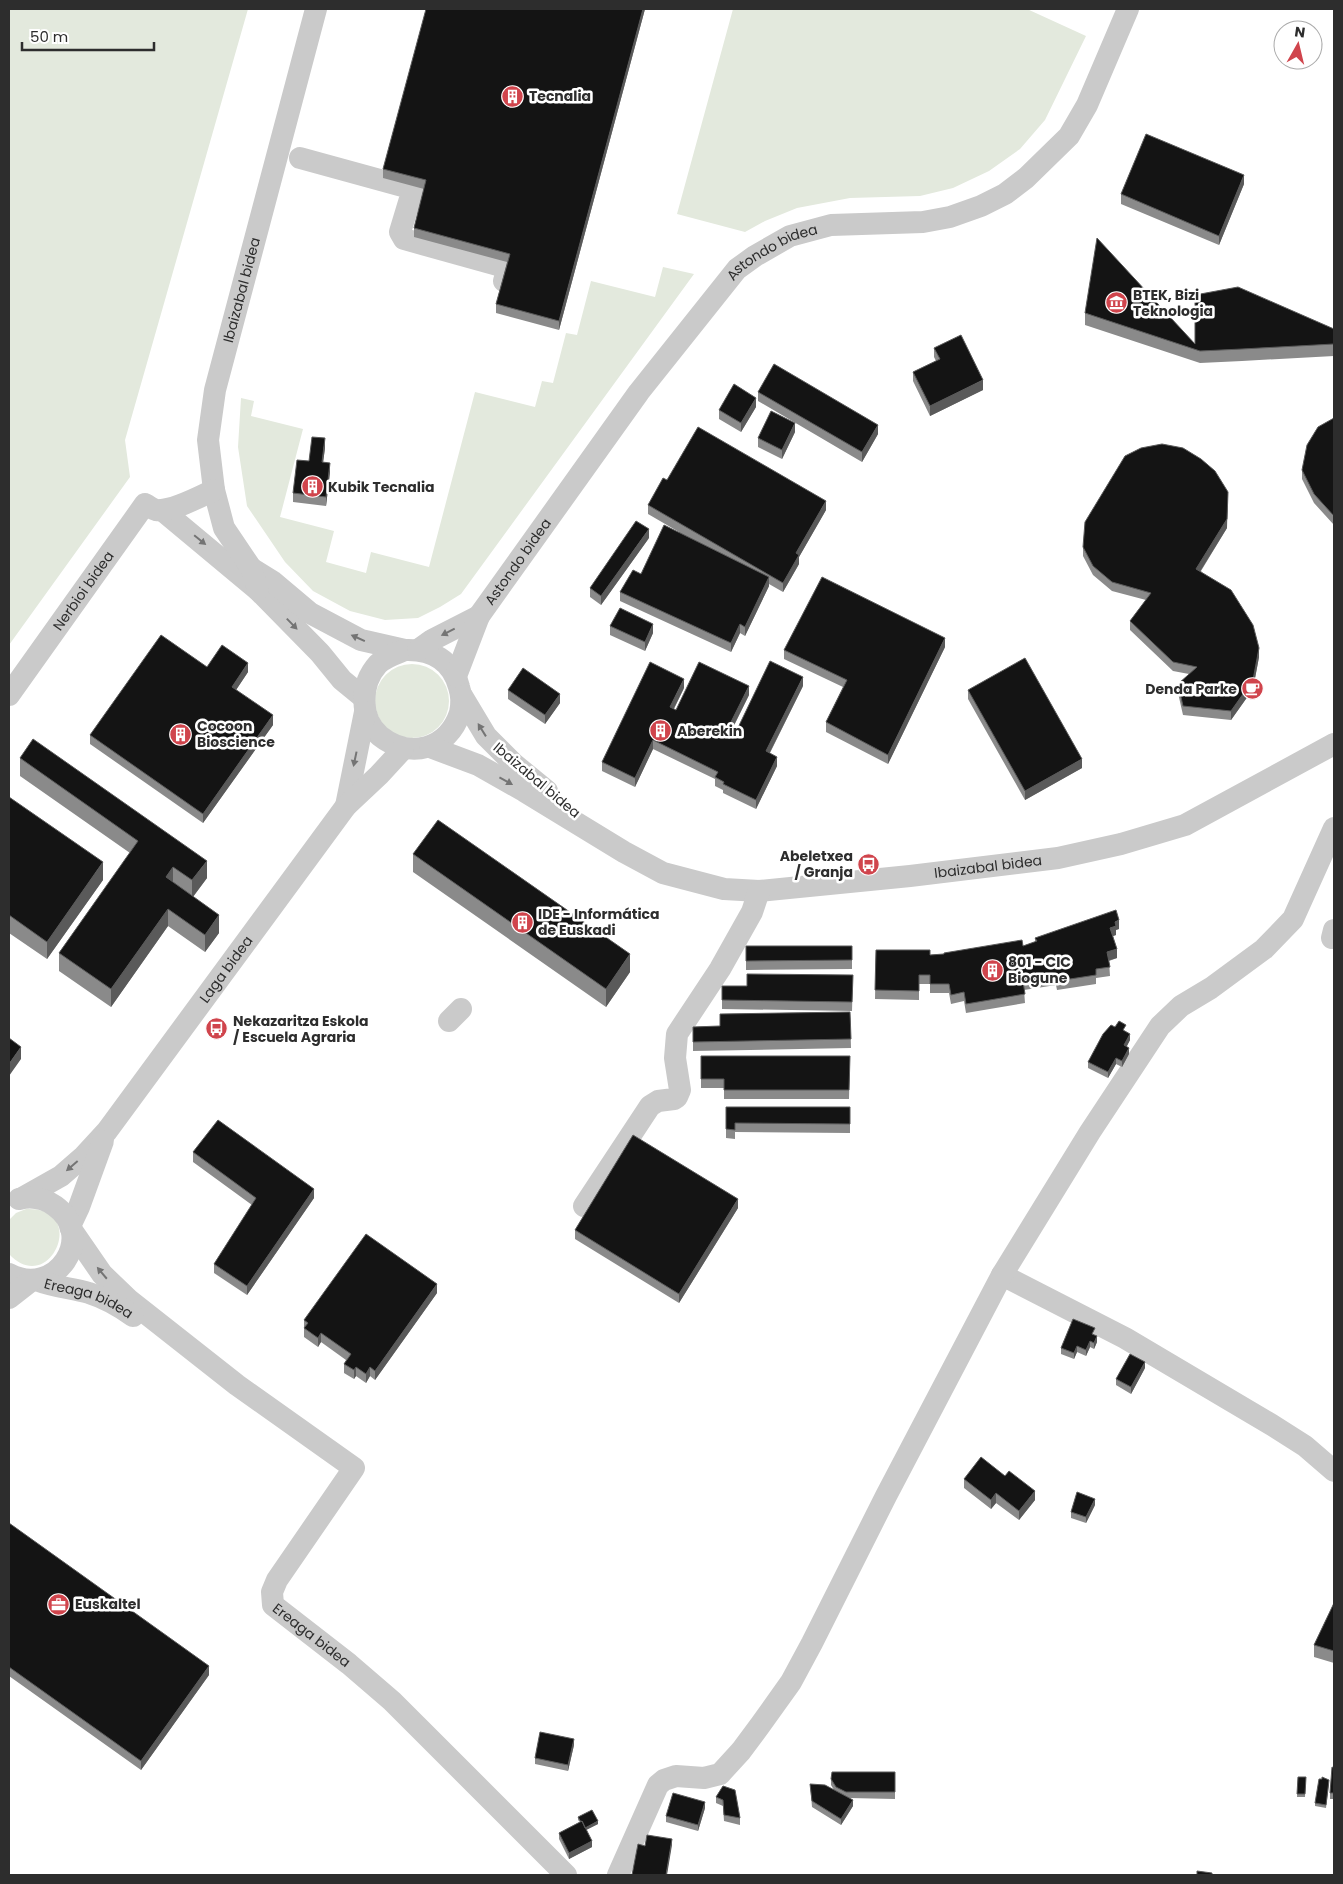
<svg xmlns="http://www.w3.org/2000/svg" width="1343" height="1884" font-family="Poppins,sans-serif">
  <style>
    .grass { fill: #e3e9dd }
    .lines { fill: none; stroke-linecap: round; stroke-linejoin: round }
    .minor { stroke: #cacaca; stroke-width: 22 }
    .wall { fill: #8a8a8a }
    .shaded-wall { fill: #5a5a5a }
    .building { fill: #141414; stroke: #5a5a5a }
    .oneway { fill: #747474 }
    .labels { text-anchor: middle; stroke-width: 5; stroke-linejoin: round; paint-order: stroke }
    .poi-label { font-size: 14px; font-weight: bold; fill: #2d2d2d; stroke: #fff; text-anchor: start }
    .street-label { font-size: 14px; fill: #2d2d2d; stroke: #fff }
  </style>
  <rect width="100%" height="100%" fill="#fff"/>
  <!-- grass -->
  <path class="grass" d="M9,9H248L125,440L130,477L9,645Z
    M733,9H1027L1086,36L1045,120L1020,149L989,171L953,188L920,196L850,198L797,208L765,221L745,232L677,214Z
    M663,267L694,274L461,594L440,607L418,618L385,620L350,611L313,591L285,562L247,506L238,447L241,398L254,401L251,416L303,429L280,517L334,531L326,562L366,573L371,552L429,567L475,392L535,407L542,381L553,383L566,333L577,335L591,281L655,297Z
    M375 701a37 37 0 1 1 74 0a37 37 0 1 1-74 0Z
    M26,1209C90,1206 50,1298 9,1254V1220L16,1213Z"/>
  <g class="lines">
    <!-- minor -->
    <g class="minor">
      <path d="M300,158L413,189L400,232L404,239L508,268L504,281"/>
      <path d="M162,510L258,590L320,653L342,680L364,698"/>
      <path d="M251,568L272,581L310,613L361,640L405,650"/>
      <path id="s1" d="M258,590L251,568L224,528L214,490L208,440L215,390L316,9"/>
      <path d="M405,650C432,649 452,660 459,687C462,696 462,704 460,713C448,749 410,760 380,736C359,718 360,684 378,664C385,657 395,654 405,650Z"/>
      <path d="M418,650L432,640L479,616"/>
      <path id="s2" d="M456,676L479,616L639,392L737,269L755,256L790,236L831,225L923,222L950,217L981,206L1005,194L1026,178L1069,136L1087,105L1128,9"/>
      <path id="s3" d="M9,695L145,504C149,506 152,509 156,510C172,512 199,497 214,490"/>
      <path d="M462,696L486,736L514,764L547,791"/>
      <path id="s4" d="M430,747L478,765L524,791L624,852L663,873L724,889L759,891L910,876L1058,858L1121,844L1185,825L1334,744"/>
      <path d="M346,806L365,712"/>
      <path d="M1332,938L1334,930"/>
      <path d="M449,1021L461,1009"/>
      <path id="s5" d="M22,1198L61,1176L84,1156L107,1131L346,806L379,775L403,749"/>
      <path d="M584,1206L650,1106L658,1101L674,1099L677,1097L680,1090L675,1058L677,1034L720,969L752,912L759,891"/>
      <path d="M70,1226L79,1207L103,1141"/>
      <path id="s6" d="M71,1229L102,1274L129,1300L237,1385L354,1468L277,1580L272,1592L273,1605L349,1664L392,1701L566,1875"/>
      <path d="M9,1274C56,1299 97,1236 55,1206C44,1198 31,1196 19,1199"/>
      <path d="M1002,1275L1125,1338L1272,1425L1305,1446L1334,1471"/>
      <path id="s7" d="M36,1280C54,1287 71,1288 89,1293C105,1298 119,1306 133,1316"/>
      <path d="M9,1298L32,1280"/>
      <path d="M618,1875L658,1785L664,1780L676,1776L704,1778L720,1774L741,1751L761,1724L791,1682L812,1643L886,1496L1002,1275L1090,1132L1160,1026L1181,1006L1211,988L1264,949L1293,919L1334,828"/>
    </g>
  </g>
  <!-- wall -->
  <path class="wall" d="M645,9L559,330L496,313V304L507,262L414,237V228L424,189L383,178V169Z
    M1244,184L1219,245L1121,204V194Z
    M1085,313L1195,344L1334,329V356L1242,361L1200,363L1085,325Z
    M934,348L983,390L930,416L913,381V372L936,361L934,357Z
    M758,392L878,434L862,462L758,401Z
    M756,407L741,432L719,419V410Z
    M1334,418V525L1314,503L1302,479V470Z
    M795,432L782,459L758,447V438Z
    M325,448L323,462L330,472L326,506L293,502V493L309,461Z
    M667,480L826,510L799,557V564L783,592L769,584V586L745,636L740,633L731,652L620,601V592L641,574L679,532L648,514V505Z
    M1227,528L1201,571L1259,657L1253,689L1231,720L1183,715L1178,693V684L1189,674L1173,671L1130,630V621L1146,600L1112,591L1093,575L1083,556V547Z
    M649,538L601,605L590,597V588Z
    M610,626L653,633L645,651L610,635Z
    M945,647L888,764L826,732V722L843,687L784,659V650Z
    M207,667L248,672L236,690L273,725L203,823L90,744V735Z
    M803,686L770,753L777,766L756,809L723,793V790L715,786V779L653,749L635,787L602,771V762L684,688L674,709L676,710L749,695L729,736L733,738Z
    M508,690L560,703L545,724L508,699Z
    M968,690L1082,768L1025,800L968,699Z
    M20,758L207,878L193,897L219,933L205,952L168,926L111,1007L59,971V953L130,853L20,776Z
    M9,797L103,880L47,959L9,933Z
    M413,854L630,972L606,1007L413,872Z
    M1119,929L1116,930V935L1113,936L1117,958L1109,961L1110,976L1096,978V984L1057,990L1056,985L1024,990L1025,1003L966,1013L964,1001L951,1004L949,993H930V984H919V1000L875,999L876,950L930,955L944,954L1023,946L1035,942V938Z
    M746,946H852V969L746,970Z
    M853,975L852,1011L722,1009V986H747Z
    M850,1012L851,1048L693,1051V1027L720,1026Z
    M1126,1031L1125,1032L1130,1040L1126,1047L1129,1054L1122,1067L1116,1064L1108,1078L1088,1068V1062Z
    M701,1056H850L849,1099H724V1088H701Z
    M726,1107H850V1133L735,1132V1139L726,1138Z
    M193,1152L314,1198L247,1295L214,1273V1264L252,1205L193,1162Z
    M738,1208L679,1303L575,1239V1230Z
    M437,1293L375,1380L370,1376L366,1383L356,1376L354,1379L344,1373V1364L346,1360L321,1342L318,1347L304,1337V1320Z
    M1095,1335L1097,1342L1094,1349L1090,1347L1086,1356L1077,1352L1074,1359L1061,1354V1348Z
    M1145,1368L1131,1394L1116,1385V1379Z
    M964,1479L1035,1500L1019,1520L996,1503L991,1509L964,1488Z
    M1095,1505L1086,1523L1071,1518V1512Z
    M9,1523L209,1675L141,1770L9,1676Z
    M1334,1603V1663L1314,1657V1645Z
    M574,1745L568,1771L535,1764V1758Z
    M1334,1768V1799H1330V1793Z
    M895,1772V1799L849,1798L853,1806L841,1825L812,1807L810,1784L834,1790L831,1785V1779Z
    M1298,1777H1306L1305,1797H1297Z
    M1329,1784L1326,1808L1315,1806V1803Z
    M723,1786L740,1818V1825L724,1821L723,1806L716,1803V1797Z
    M705,1808L698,1831L666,1822V1816Z
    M578,1817L598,1824L586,1830L592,1847L569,1859L559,1839V1833L580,1822L578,1820Z"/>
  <!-- shaded-wall -->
  <path class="shaded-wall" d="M643,9H645L559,330V321Z
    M1244,175V184L1219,245V236Z
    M983,380V390L930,416V406Z
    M756,398V407L741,432V423Z
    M795,423V432L782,459V450Z
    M878,425V434L862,462V452Z
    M325,438V448L322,471V462Z
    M330,463V472L326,506V497Z
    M1228,492L1227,528L1196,578V569Z
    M826,501V510L799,557V564L783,592V583L796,553Z
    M649,529V538L601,605V596Z
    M769,577V586L745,636V627Z
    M653,624V633L645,651V642Z
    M740,624V633L731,652V643Z
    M945,638V647L888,764V755Z
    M1259,648V657L1253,689L1231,720V711Z
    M248,663V672L232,696V687Z
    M803,677V686L766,760V751Z
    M684,679V688L670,716V707Z
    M749,686V695L725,743V734Z
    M560,694V703L545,724V715Z
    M273,715V725L203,823V814Z
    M653,740V749L635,787V778Z
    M777,757V766L756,809V800Z
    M1082,759V768L1025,800V791Z
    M207,861V878L192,898V880Z
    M103,862V880L47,959V942Z
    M173,867V884L166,877Z
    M168,909V926L111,1007V989Z
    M219,915V933L205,952V935Z
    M1119,920V929L1116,930V935L1110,937V928L1115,922Z
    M1117,949V958L1107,961V952Z
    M630,954V972L606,1007V989Z
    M1130,1034V1040L1124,1052V1045Z
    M21,1047V1059L9,1076V1064Z
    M1129,1048V1054L1122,1067V1061Z
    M1116,1058V1064L1108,1078V1072Z
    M314,1189V1198L247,1295V1286Z
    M738,1199V1208L679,1303V1294Z
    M437,1284V1293L375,1380V1371Z
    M321,1333V1342L318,1347V1338Z
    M1097,1336V1342L1094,1349V1343Z
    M1090,1341V1347L1086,1356V1350Z
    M1077,1346V1352L1074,1359V1353Z
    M1145,1362V1368L1131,1394V1387Z
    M356,1367V1376L354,1379V1370Z
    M370,1367V1376L366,1383V1374Z
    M1035,1491V1500L1019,1520V1511Z
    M996,1493V1503L991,1509V1500Z
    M1095,1499V1505L1086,1523V1517Z
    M209,1666V1675L141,1770V1761Z
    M574,1739V1745L568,1771V1765Z
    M853,1800V1806L841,1825V1819Z
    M705,1802V1808L698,1831V1825Z
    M598,1821V1824L584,1831V1828Z
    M672,1839V1845L667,1875H666Z
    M592,1841V1847L569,1859V1853Z"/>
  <!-- building -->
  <path class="building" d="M426,9H643L559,321L496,304L510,254L414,228L426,180L383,169Z
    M1146,134L1244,175L1219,236L1121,194Z
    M1097,238L1195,344V295L1238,287L1334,329V344L1242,349L1200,351L1085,313Z
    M961,335L983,380L930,406L913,372L940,359L934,348Z
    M774,364L878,425L862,452L758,392Z
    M734,384L756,398L741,423L719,410Z
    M771,411L795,423L782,450L758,438Z
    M1334,418V516L1314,494L1302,470L1307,445L1318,427Z
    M698,427L826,501L796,553L799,555L783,583L648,505L663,478L667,480Z
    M312,437L325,438L322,462L330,463L326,497L293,493L297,460L309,461Z
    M1162,444L1183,448L1201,459L1215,471L1228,492L1227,519L1196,569L1231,590L1253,625L1259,648L1253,680L1231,711L1183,706L1178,684L1197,667L1173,662L1130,621L1151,593L1112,582L1093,566L1083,547L1085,522L1125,456L1141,448Z
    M636,521L649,529L601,596L590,588Z
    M664,525L769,577L745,627L740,624L731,643L620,592L633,570L641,574Z
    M822,577L945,638L888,755L826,722L847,680L784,650Z
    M620,608L653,624L645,642L610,626Z
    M161,635L207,667L222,645L248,663L232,687L273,715L203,814L90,735Z
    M1025,658L1082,759L1025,791L968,690Z
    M770,661L803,677L766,751L777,757L756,800L723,784L724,782L715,777L718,772L653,740L635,778L602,762L650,662L684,679L670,707L676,710L699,662L749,686L725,734L733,738Z
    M523,668L560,694L545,715L508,690Z
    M33,739L207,861L192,880L173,867L166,877L219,915L205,935L168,909L111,989L59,953L138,841L20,758Z
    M9,797L103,862L47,942L9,915Z
    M438,820L630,954L606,989L413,854Z
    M1116,910L1119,920L1115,922L1116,926L1110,928L1117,949L1107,952L1110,967L1096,969V975L1057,981L1056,976L1023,981L1025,994L966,1004L964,992L951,995L949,984H930V975H919V991L875,990L876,950H930V955L944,954V953L1022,940L1023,946L1037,941L1035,938Z
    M746,946H852V960L746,961Z
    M747,974L853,975L852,1002L722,1000V986H747Z
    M850,1012L851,1039L693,1042V1027L720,1026V1014Z
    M1119,1021L1126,1025L1123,1030L1130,1034L1124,1045L1129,1048L1122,1061L1116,1058L1108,1072L1088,1062L1103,1034L1111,1025L1115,1027Z
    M9,1038L21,1047L9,1064Z
    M701,1056H850L849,1090H724V1079H701Z
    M726,1107H850V1124L735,1123V1130L726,1129Z
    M218,1120L314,1189L247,1286L214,1264L256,1198L193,1152Z
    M633,1135L738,1199L679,1294L575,1230Z
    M366,1234L437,1284L375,1371L370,1367L366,1374L356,1367L354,1370L344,1364L351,1354L321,1333L318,1338L304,1328L308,1323L304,1320Z
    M1073,1319L1095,1328L1092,1334L1097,1336L1094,1343L1090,1341L1086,1350L1077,1346L1074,1353L1061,1348Z
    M1130,1354L1145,1362L1131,1387L1116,1379Z
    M981,1457L1005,1476L1009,1471L1035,1491L1019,1511L996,1493L991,1500L964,1479Z
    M1077,1492L1095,1499L1086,1517L1071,1512Z
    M9,1523L209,1666L141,1761L9,1667Z
    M1334,1603V1651L1314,1645Z
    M540,1732L574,1739L568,1765L535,1758Z
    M1332,1767L1334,1768V1793H1330Z
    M832,1772H895V1792H846L836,1787L831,1779Z
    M1298,1777H1306L1305,1794H1297Z
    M1322,1777L1329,1780L1326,1805L1315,1803L1319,1779H1322Z
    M810,1784L825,1785L853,1800L841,1819L812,1801Z
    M723,1786L735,1790L740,1818L724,1815L723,1800L716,1797Z
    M673,1793L705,1802L698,1825L666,1816Z
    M592,1810L598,1821L585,1828L582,1821L581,1822L578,1817Z
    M582,1821L592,1841L569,1853L559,1833Z
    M647,1835L672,1839L666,1875H632L638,1844L645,1846Z
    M1197,1871L1212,1873V1875H1197Z"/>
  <!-- one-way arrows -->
  <defs><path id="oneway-solid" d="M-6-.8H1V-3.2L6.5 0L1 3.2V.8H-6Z" transform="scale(1.25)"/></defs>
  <g class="oneway">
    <use href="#oneway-solid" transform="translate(200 540) rotate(39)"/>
    <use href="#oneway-solid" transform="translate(292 624) rotate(46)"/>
    <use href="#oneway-solid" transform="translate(448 632) rotate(153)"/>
    <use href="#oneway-solid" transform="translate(358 638) rotate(-156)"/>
    <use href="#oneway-solid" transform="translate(482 730) rotate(-122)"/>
    <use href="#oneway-solid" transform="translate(355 759) rotate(102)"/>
    <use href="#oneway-solid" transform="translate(506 781) rotate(29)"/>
    <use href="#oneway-solid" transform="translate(72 1166) rotate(139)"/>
    <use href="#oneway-solid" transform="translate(102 1273) rotate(-130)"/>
  </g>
  <!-- icons -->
  <defs>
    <symbol id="building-disc" viewBox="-11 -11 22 22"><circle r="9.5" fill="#d0444c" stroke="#fff"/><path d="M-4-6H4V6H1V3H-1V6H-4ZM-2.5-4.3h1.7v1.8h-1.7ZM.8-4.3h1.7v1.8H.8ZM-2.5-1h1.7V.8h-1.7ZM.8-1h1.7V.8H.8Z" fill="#fff"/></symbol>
    <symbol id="museum-disc" viewBox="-11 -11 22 22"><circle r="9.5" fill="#d0444c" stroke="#fff"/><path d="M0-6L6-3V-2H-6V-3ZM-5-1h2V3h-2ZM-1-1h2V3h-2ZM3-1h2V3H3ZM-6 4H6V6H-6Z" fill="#fff"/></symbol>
    <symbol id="cafe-disc" viewBox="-11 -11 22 22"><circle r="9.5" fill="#d0444c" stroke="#fff"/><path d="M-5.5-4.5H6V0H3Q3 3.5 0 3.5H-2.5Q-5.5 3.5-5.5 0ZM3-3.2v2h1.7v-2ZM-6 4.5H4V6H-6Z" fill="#fff"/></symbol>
    <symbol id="bus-disc" viewBox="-11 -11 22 22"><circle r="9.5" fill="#d0444c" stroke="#fff"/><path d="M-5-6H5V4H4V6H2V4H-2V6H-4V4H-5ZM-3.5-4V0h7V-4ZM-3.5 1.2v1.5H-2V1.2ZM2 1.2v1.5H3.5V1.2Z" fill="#fff"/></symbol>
    <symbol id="office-disc" viewBox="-11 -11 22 22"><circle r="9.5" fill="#d0444c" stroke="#fff"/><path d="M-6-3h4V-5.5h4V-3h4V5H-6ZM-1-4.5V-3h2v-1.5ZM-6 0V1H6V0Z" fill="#fff"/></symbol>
  </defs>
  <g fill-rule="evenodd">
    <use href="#building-disc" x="500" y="84" width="25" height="25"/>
    <use href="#museum-disc" x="1104" y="290" width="25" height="25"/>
    <use href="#building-disc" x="300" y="474" width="25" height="25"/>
    <use href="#cafe-disc" x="1240" y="676" width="25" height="25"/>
    <use href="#building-disc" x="648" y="718" width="25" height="25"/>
    <use href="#building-disc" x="168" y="722" width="25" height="25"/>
    <use href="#bus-disc" x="856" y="852" width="25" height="25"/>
    <use href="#building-disc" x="510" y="910" width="25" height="25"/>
    <use href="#building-disc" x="980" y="958" width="25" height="25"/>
    <use href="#bus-disc" x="204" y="1016" width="25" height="25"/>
    <use href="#office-disc" x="46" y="1592" width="25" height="25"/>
  </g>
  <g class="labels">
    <!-- poi labels -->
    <g class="poi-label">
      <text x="529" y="101">Tecnalia</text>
      <text x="1133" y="300">BTEK, Bizi<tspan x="1133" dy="16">Teknologia</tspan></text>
      <text x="328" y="492">Kubik Tecnalia</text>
      <text x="1237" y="694" text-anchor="end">Denda Parke</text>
      <text x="197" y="731">Cocoon<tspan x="197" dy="16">Bioscience</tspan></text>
      <text x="677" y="736">Aberekin</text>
      <text x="853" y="861" text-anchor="end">Abeletxea<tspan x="853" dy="16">/ Granja</tspan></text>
      <text x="538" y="919">IDE - Informática<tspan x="538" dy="16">de Euskadi</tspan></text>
      <text x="1008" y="967">801 - CIC<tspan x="1008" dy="16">Biogune</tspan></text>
      <text x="233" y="1026">Nekazaritza Eskola<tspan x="233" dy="16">/ Escuela Agraria</tspan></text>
      <text x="75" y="1609">Euskaltel</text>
    </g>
    <!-- street labels -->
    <g class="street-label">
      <text dy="5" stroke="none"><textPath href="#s2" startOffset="536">Astondo bidea</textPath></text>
      <text dy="5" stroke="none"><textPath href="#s1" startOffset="315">Ibaizabal bidea</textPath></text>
      <text dy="5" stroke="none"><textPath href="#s2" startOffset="131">Astondo bidea</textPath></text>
      <text dy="5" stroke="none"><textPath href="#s3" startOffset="128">Nerbioi bidea</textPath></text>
      <text transform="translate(537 780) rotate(40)" y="5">Ibaizabal bidea</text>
      <text dy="5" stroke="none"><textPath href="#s4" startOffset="594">Ibaizabal bidea</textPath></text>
      <text dy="5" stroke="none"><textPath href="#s5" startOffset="310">Laga bidea</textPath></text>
      <text dy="5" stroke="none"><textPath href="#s7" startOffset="56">Ereaga bidea</textPath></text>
      <text dy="5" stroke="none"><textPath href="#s6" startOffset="584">Ereaga bidea</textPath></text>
    </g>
  </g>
  <!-- border -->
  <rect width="1343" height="1884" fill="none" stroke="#2d2d2d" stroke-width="20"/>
  <!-- north arrow -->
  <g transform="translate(1298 45) rotate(8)"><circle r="24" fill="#ffffff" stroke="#ababab"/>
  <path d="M0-4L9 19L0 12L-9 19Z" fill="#d0444c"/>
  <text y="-8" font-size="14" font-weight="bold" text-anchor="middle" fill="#2d2d2d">N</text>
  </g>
  <!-- scale -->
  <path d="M22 42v8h132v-8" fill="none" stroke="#2d2d2d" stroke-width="2.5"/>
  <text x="30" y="42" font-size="15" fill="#2d2d2d" stroke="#ffffff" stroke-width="4" paint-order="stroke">50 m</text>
</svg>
